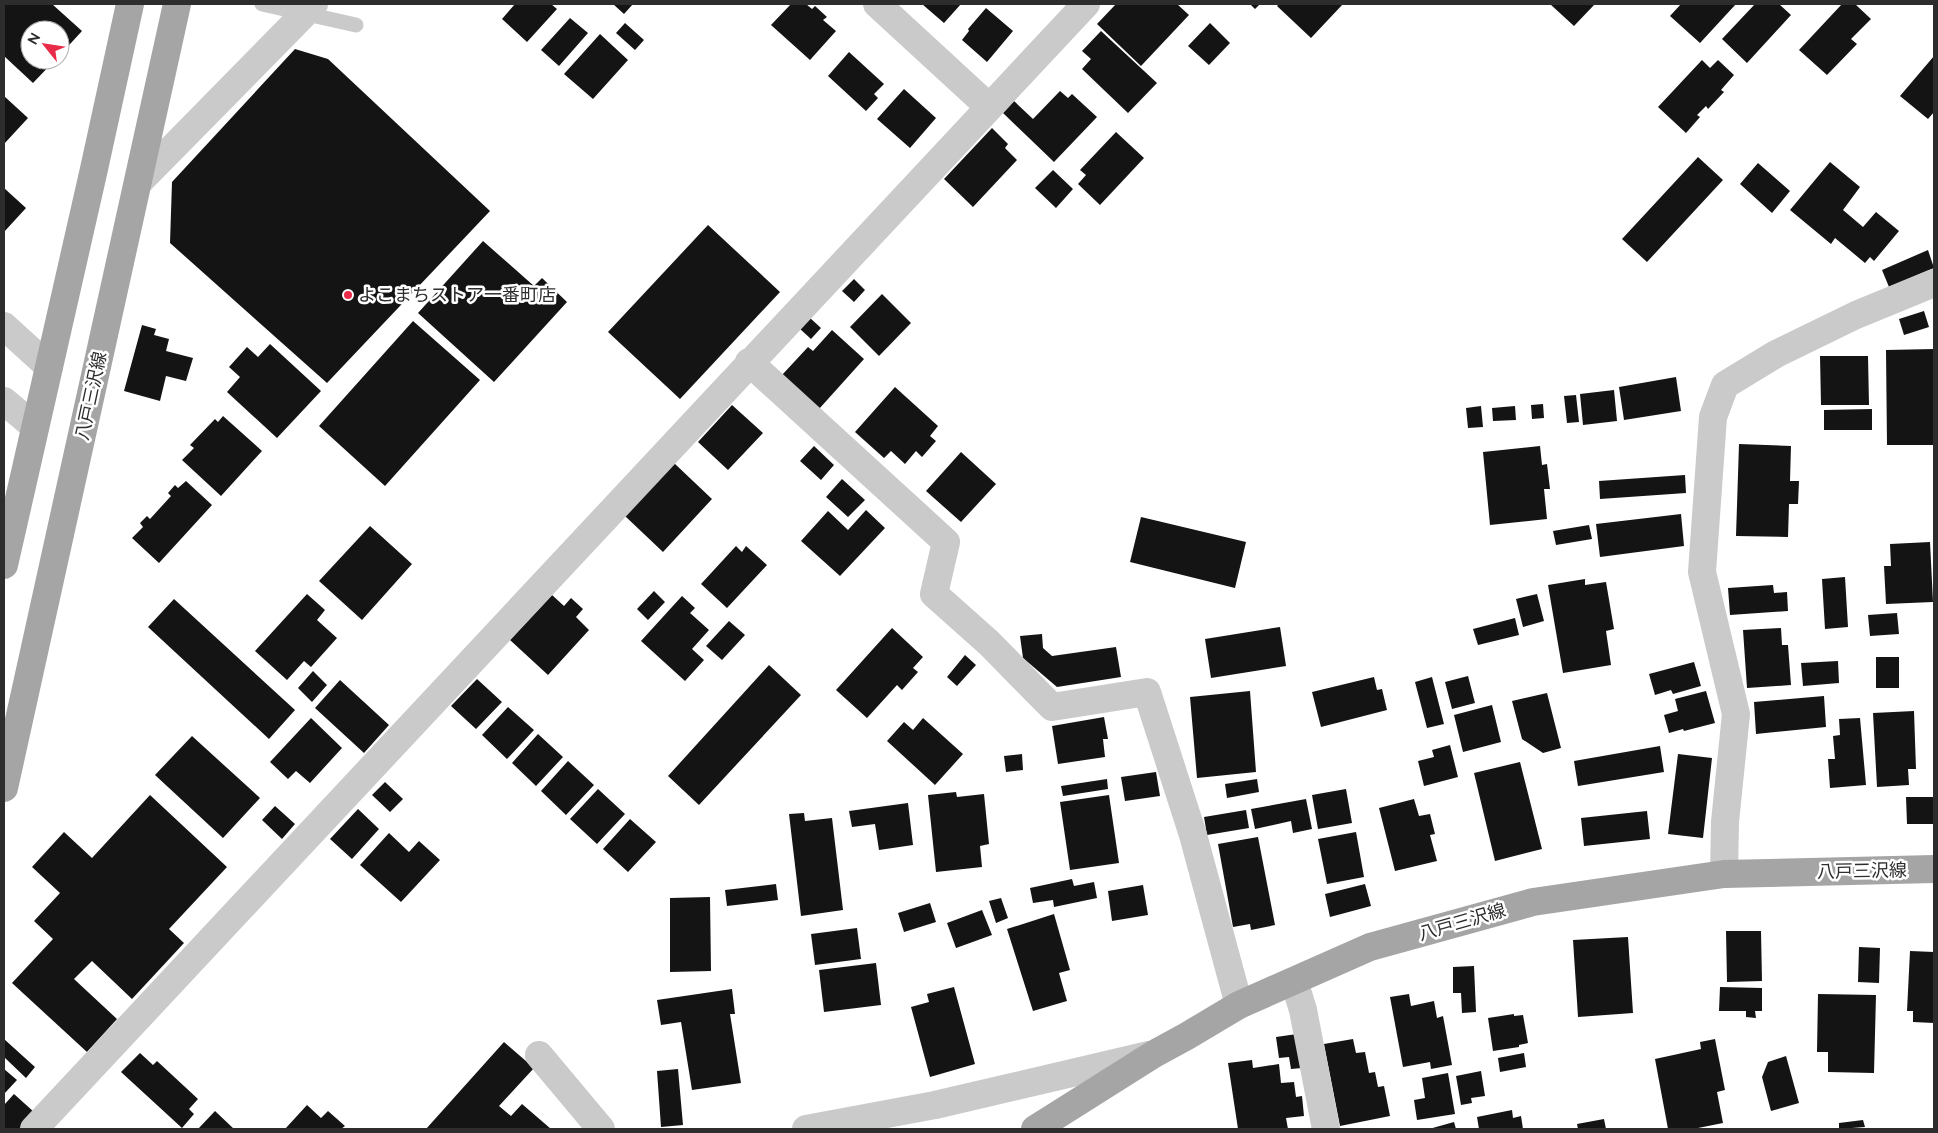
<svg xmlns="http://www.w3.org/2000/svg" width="1938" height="1133" font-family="Raleway,'Noto Sans JP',sans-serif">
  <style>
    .building { fill: #141414 }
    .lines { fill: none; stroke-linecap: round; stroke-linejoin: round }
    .lane { stroke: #cacaca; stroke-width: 15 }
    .street { stroke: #cacaca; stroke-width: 28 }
    .primary { stroke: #a5a5a5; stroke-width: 28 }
    .poi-dot { fill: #e82b48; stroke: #fff; stroke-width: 2 }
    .labels { text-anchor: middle; stroke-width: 5; stroke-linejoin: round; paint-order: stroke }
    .poi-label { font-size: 18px; fill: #2d2d2d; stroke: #fff; text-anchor: start }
    .street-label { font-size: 18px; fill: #2d2d2d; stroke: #fff }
  </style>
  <rect width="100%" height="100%" fill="#fff"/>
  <!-- building -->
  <path class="building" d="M4,4H52L82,31L60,55V30H30V60H55L33,83L4,56Z
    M515,4H551L557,9L527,42L502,19Z
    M613,4H633L624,14Z
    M791,4H806L812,9L815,6L827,17L823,20L836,31L810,60L771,25Z
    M922,4H961L944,23Z
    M1116,4H1177L1189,15L1141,66L1097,24Z
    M1250,4H1260L1255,9Z
    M1279,4H1343L1311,38L1277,6Z
    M1550,4H1592L1594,5L1574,26Z
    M1681,4H1736L1700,43L1670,16Z
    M1755,4H1779L1791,15L1747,63L1722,39Z
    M1842,4H1855L1871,19L1851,39L1857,44L1827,75L1799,50Z
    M986,8L1013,31L987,62L962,40L969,31L968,29Z
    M570,18L588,33L559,66L541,50Z
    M625,23L644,40L635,50L616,33Z
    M1210,23L1230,43L1209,65L1188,46Z
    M1101,31L1157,83L1128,113L1082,69L1091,59L1082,51Z
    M600,34L628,60L593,99L564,74Z
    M295,49L328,59L490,211L327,383L170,243L172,182Z
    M849,52L884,84L874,94L878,98L866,111L828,76Z
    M1934,56V112L1928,119L1900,96Z
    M1702,60L1710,68L1718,60L1734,75L1721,90L1724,92L1708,109L1706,106L1697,115L1700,117L1686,133L1658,107Z
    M904,89L936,118L910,148L877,119Z
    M1060,91L1068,98L1072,94L1097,117L1054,162L1003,113L1014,101L1033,119Z
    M4,96L28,118L4,144Z
    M992,128L1008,144L1005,148L1017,160L973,207L944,179Z
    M1116,132L1144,158L1100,205L1078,184L1086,175L1080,170Z
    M1698,157L1723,180L1647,262L1622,239Z
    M1830,162L1860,187L1843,210L1863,227L1876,212L1899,231L1874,261L1870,257L1865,263L1835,238L1831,244L1790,210Z
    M1758,163L1790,191L1772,213L1740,184Z
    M1053,170L1073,189L1056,208L1035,188Z
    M4,188L26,208L4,232Z
    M708,225L780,292L680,399L608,332Z
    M483,241L534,286L542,278L567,302L494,382L418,313Z
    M1928,250L1934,268L1889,287L1882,270Z
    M854,279L865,290L854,302L842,291Z
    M882,294L911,323L879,356L850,327Z
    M1924,311L1929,327L1904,335L1899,319Z
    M809,317L821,328L811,339L799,328Z
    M413,321L480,380L385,486L319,426Z
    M142,325L156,329L154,335L169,339L166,351L193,358L186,381L166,376L160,401L124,391Z
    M832,330L864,359L819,409L782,375L808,347L813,351Z
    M270,344L321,391L277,438L227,392L240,377L229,367L247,347L258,357Z
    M1934,349V445H1887L1886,350Z
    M1820,356H1868L1869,405H1821Z
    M1676,377L1681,411L1624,420L1619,387Z
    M895,387L938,426L930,436L936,441L922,457L916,451L905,464L891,451L884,458L855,432Z
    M1614,390L1617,421L1583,425L1580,394Z
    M1576,395L1579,422L1567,423L1564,396Z
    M1543,404L1544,418L1532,419L1531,405Z
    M732,405L763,433L728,470L698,442Z
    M1481,406L1483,427L1468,428L1466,408Z
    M1515,406L1516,420L1493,421L1492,408Z
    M1872,409V430H1824V410Z
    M223,416L262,451L221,496L182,460L194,448L190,445L215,419L218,422Z
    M1739,444L1791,446L1790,481H1799L1798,504H1789L1788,537L1736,536Z
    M814,446L834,465L821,480L800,461Z
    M1540,446L1542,465L1547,464L1550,489H1544L1547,519L1490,525L1483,452Z
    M961,452L996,484L961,522L926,491Z
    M674,463L712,499L663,552L625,516Z
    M1685,475L1686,493L1600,499L1599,481Z
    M842,479L865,500L848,517L826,497Z
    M186,481L212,505L159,563L132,538L143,527L140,523L147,516L150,519L171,496L168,493L175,485L178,488Z
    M866,510L885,528L840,576L801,541L828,511L848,530Z
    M1681,514L1684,546L1600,557L1596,524Z
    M1141,517L1246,542L1235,588L1130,562Z
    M1589,525L1592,539L1556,545L1553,531Z
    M370,526L412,564L362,620L319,581Z
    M1930,542L1933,602L1886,604L1884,566H1891L1890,544Z
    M736,546L742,552L746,546L767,565L727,608L701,584Z
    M1845,577L1848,627L1825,629L1822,579Z
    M1585,579V585L1606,582L1614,629L1606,631L1611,665L1563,673L1548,585Z
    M1773,585L1774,593L1787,592L1788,611L1730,615L1728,588Z
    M654,591L665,602L648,620L637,609Z
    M307,594L325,610L317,620L337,638L311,667L304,661L287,680L255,651Z
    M1537,594L1544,621L1523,627L1516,599Z
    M552,595L564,606L571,598L583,609L576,617L589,630L548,675L510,640Z
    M682,596L695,608L690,613L709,630L692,649L704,660L685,681L641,641Z
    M174,599L295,710L269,739L148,627Z
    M1897,613L1899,634L1870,636L1868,615Z
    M1515,618L1519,635L1478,645L1473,629Z
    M729,621L745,635L722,660L706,646Z
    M1280,627L1286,666L1211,678L1205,639Z
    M892,628L923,657L913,668L918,672L902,690L897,685L867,718L836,690Z
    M1781,628L1782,645H1788L1791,685L1747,688L1743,630Z
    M1042,634L1043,648L1052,656L1116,647L1121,677L1057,687L1023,658L1020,636Z
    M965,655L976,665L957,686L947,677Z
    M1876,657H1899V688H1876Z
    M1838,661L1839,683L1803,686L1801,663Z
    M1694,662L1701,686L1673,694L1671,690L1655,695L1649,674Z
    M769,665L801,695L699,805L668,776Z
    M313,671L327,685L312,702L298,688Z
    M1468,676L1475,703L1452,709L1445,682Z
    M1374,677L1377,690L1382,689L1387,710L1321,727L1312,692Z
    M1432,677L1444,724L1427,728L1415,682Z
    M477,679L502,702L476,729L451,706Z
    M340,680L389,725L364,753L315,708Z
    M1250,691L1256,772L1197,778L1190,697Z
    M1706,691L1715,723L1684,731L1683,729L1669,733L1664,715L1678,711L1675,699Z
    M1547,693L1561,748L1543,753L1522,739L1512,701Z
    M1824,696L1826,727L1756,734L1754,702Z
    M1492,705L1501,742L1463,752L1454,715Z
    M508,707L534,730L507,759L482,735Z
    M1914,711L1916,769H1908L1909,785L1877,787L1873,713Z
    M1104,717L1108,739H1103L1105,757L1058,764L1052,726Z
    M311,718L342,748L310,783L296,771L288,779L270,762Z
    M923,718L963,754L935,785L887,741L904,722L913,730Z
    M1860,718L1866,785L1830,788L1828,759H1835L1833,736L1840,735L1839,719Z
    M538,734L563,757L536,786L512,763Z
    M192,736L260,798L223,838L155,775Z
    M1450,745L1458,777L1424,786L1418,761L1434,757L1432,750Z
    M1660,746L1664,772L1578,786L1574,761Z
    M1022,754L1023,770L1006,772L1004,756Z
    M1678,754L1712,758L1703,838L1668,834Z
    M568,761L594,785L566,815L541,791Z
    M1520,762L1542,849L1495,861L1474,773Z
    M1156,772L1160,796L1125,801L1121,777Z
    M1107,779L1108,789L1063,796L1061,786Z
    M1257,779L1259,792L1227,798L1225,784Z
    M385,782L403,799L390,812L372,795Z
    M598,789L625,814L597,844L570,819Z
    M1346,789L1352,823L1318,829L1312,795Z
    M956,792L957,797L984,794L989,844L980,846L982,867L936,872L928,795Z
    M150,795L227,867L169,929L184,943L132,999L92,961L74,979L117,1019L87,1052L12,983L53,939L34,921L60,893L32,867L64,832L92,858Z
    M1109,795L1119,863L1070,870L1060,802Z
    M1906,797H1934V824H1907Z
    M1306,799L1312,829L1293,833L1291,821L1255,829L1251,809Z
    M1414,799L1419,816L1430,814L1435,834L1430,835L1437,861L1395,871L1379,808Z
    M908,803L913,845L879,850L875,824L852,827L849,811Z
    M275,806L295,824L282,839L262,820Z
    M358,809L379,829L352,859L330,839Z
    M1246,810L1249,828L1207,835L1204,817Z
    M1647,811L1650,839L1584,846L1581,818Z
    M804,813L805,821L832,818L843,910L801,916L789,814Z
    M630,819L656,842L628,872L603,849Z
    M1356,832L1364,877L1327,884L1318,839Z
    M389,833L409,852L419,841L440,860L401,902L360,865Z
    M1258,837L1275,925L1251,930L1250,924L1233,927L1218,844Z
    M1072,879L1074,886L1094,882L1097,898L1054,907L1053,900L1033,903L1030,888Z
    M776,884L778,900L727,906L725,890Z
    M1365,884L1371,906L1330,917L1325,894Z
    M1143,885L1148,915L1112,921L1108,891Z
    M710,897L711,971L670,972V898Z
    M1001,898L1008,918L996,923L989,901Z
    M930,903L936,922L904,932L898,913Z
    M982,910L992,935L956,948L947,923Z
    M1054,914L1070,970L1059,973L1067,1001L1033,1011L1007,929Z
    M857,928L861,959L815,965L811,934Z
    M1726,931H1761L1762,981L1727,982Z
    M1628,937L1633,1013L1578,1017L1573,940Z
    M1859,947L1880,948L1879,983L1858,982Z
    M1910,951L1934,952V1023L1913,1022V1011H1907Z
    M876,963L881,1005L824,1012L819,970Z
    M1474,966L1476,1012L1462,1013L1461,993H1453V967Z
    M954,987L975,1064L930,1077L911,1007L929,1002L927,994Z
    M1720,987L1762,988V1011H1755L1756,1018L1746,1017V1011H1719Z
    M732,989L735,1014H730L741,1083L692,1090L681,1022L661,1025L657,1000Z
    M1409,994L1411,1006L1434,1001L1437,1018L1443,1016L1452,1065L1431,1069L1430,1062L1403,1067L1390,997Z
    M1818,994L1876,995L1874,1073L1828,1072V1052H1817Z
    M1514,1014V1016L1523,1015L1528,1043L1519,1045V1047L1493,1051L1488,1018Z
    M1297,1034L1302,1068L1291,1069L1289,1057L1279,1058L1276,1037Z
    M4,1039L35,1067L26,1078L4,1057Z
    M1353,1039L1356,1053L1365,1052L1369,1073L1375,1072L1378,1087L1384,1086L1390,1116L1340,1126L1324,1044Z
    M1715,1039L1725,1090L1717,1092L1723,1123L1693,1129H1668L1655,1059L1701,1049L1700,1042Z
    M504,1042L534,1068L499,1106L511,1116L522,1104L551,1129H426Z
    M140,1053L153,1065L157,1061L198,1099L189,1109L194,1114L182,1128L121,1072Z
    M1524,1053L1526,1067L1500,1072L1498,1058Z
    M1786,1056L1799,1103L1771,1111L1762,1077L1768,1062Z
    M1252,1060L1253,1068L1279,1064L1281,1083L1294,1082L1296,1097L1302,1096L1304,1116L1286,1118L1288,1129H1238L1228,1063Z
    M4,1069L17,1080L4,1094Z
    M678,1069L683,1125L661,1127L657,1071Z
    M1481,1071L1485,1096L1471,1098L1472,1103L1461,1105L1456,1076Z
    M1448,1073L1455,1114L1417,1120L1414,1100L1425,1098L1422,1078Z
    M14,1094L34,1112L19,1129H4V1105Z
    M307,1105L321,1118L328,1111L345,1126L341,1129H285Z
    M1512,1110L1513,1118L1521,1116L1523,1129H1479L1477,1117Z
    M215,1111L234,1129H198Z
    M1604,1119L1606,1129H1578L1577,1124Z
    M1863,1120L1865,1127L1839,1129V1123Z
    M1454,1122L1456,1129H1429Z"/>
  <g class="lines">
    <!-- lane -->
    <path class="lane" d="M262,4L356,25"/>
    <!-- street -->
    <path class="street" d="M877,4L989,107
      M138,183L314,4
      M4,326L49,367
      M749,362L946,542L934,594L989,643L1052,707L1147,692L1193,835L1239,1005
      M4,401L35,427
      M1724,874L1725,822L1736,714L1702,572L1713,417L1725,385L1776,354L1856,315L1934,283
      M1294,981L1303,1010L1326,1129
      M539,1055L601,1129
      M34,1129L1086,4
      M806,1129L935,1105L1149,1055"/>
    <!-- primary -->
    <path class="primary" d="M4,565L94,169L130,4
      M4,788L177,4
      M1035,1129L1154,1054L1187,1036L1239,1005L1370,947L1533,902L1724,874L1934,869"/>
  </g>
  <!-- markers -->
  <circle class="poi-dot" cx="348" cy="295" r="5"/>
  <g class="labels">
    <!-- poi labels -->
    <g class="poi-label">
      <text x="358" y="301">よこまちストア一番町店</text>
    </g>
    <!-- street labels -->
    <g class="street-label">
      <text transform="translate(91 396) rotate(-78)" y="6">八戸三沢線</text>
      <text transform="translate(1862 871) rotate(-1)" y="6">八戸三沢線</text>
      <text transform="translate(1462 922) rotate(-16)" y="6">八戸三沢線</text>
    </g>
  </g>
  <!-- border -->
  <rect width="1938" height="1133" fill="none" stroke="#2d2d2d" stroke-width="10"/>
  <!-- north arrow -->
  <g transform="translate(45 45) rotate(300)"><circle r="24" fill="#ffffff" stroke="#ababab"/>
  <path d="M0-4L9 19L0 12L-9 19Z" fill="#e82b48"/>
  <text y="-8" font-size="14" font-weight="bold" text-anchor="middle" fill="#2d2d2d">N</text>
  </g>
</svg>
